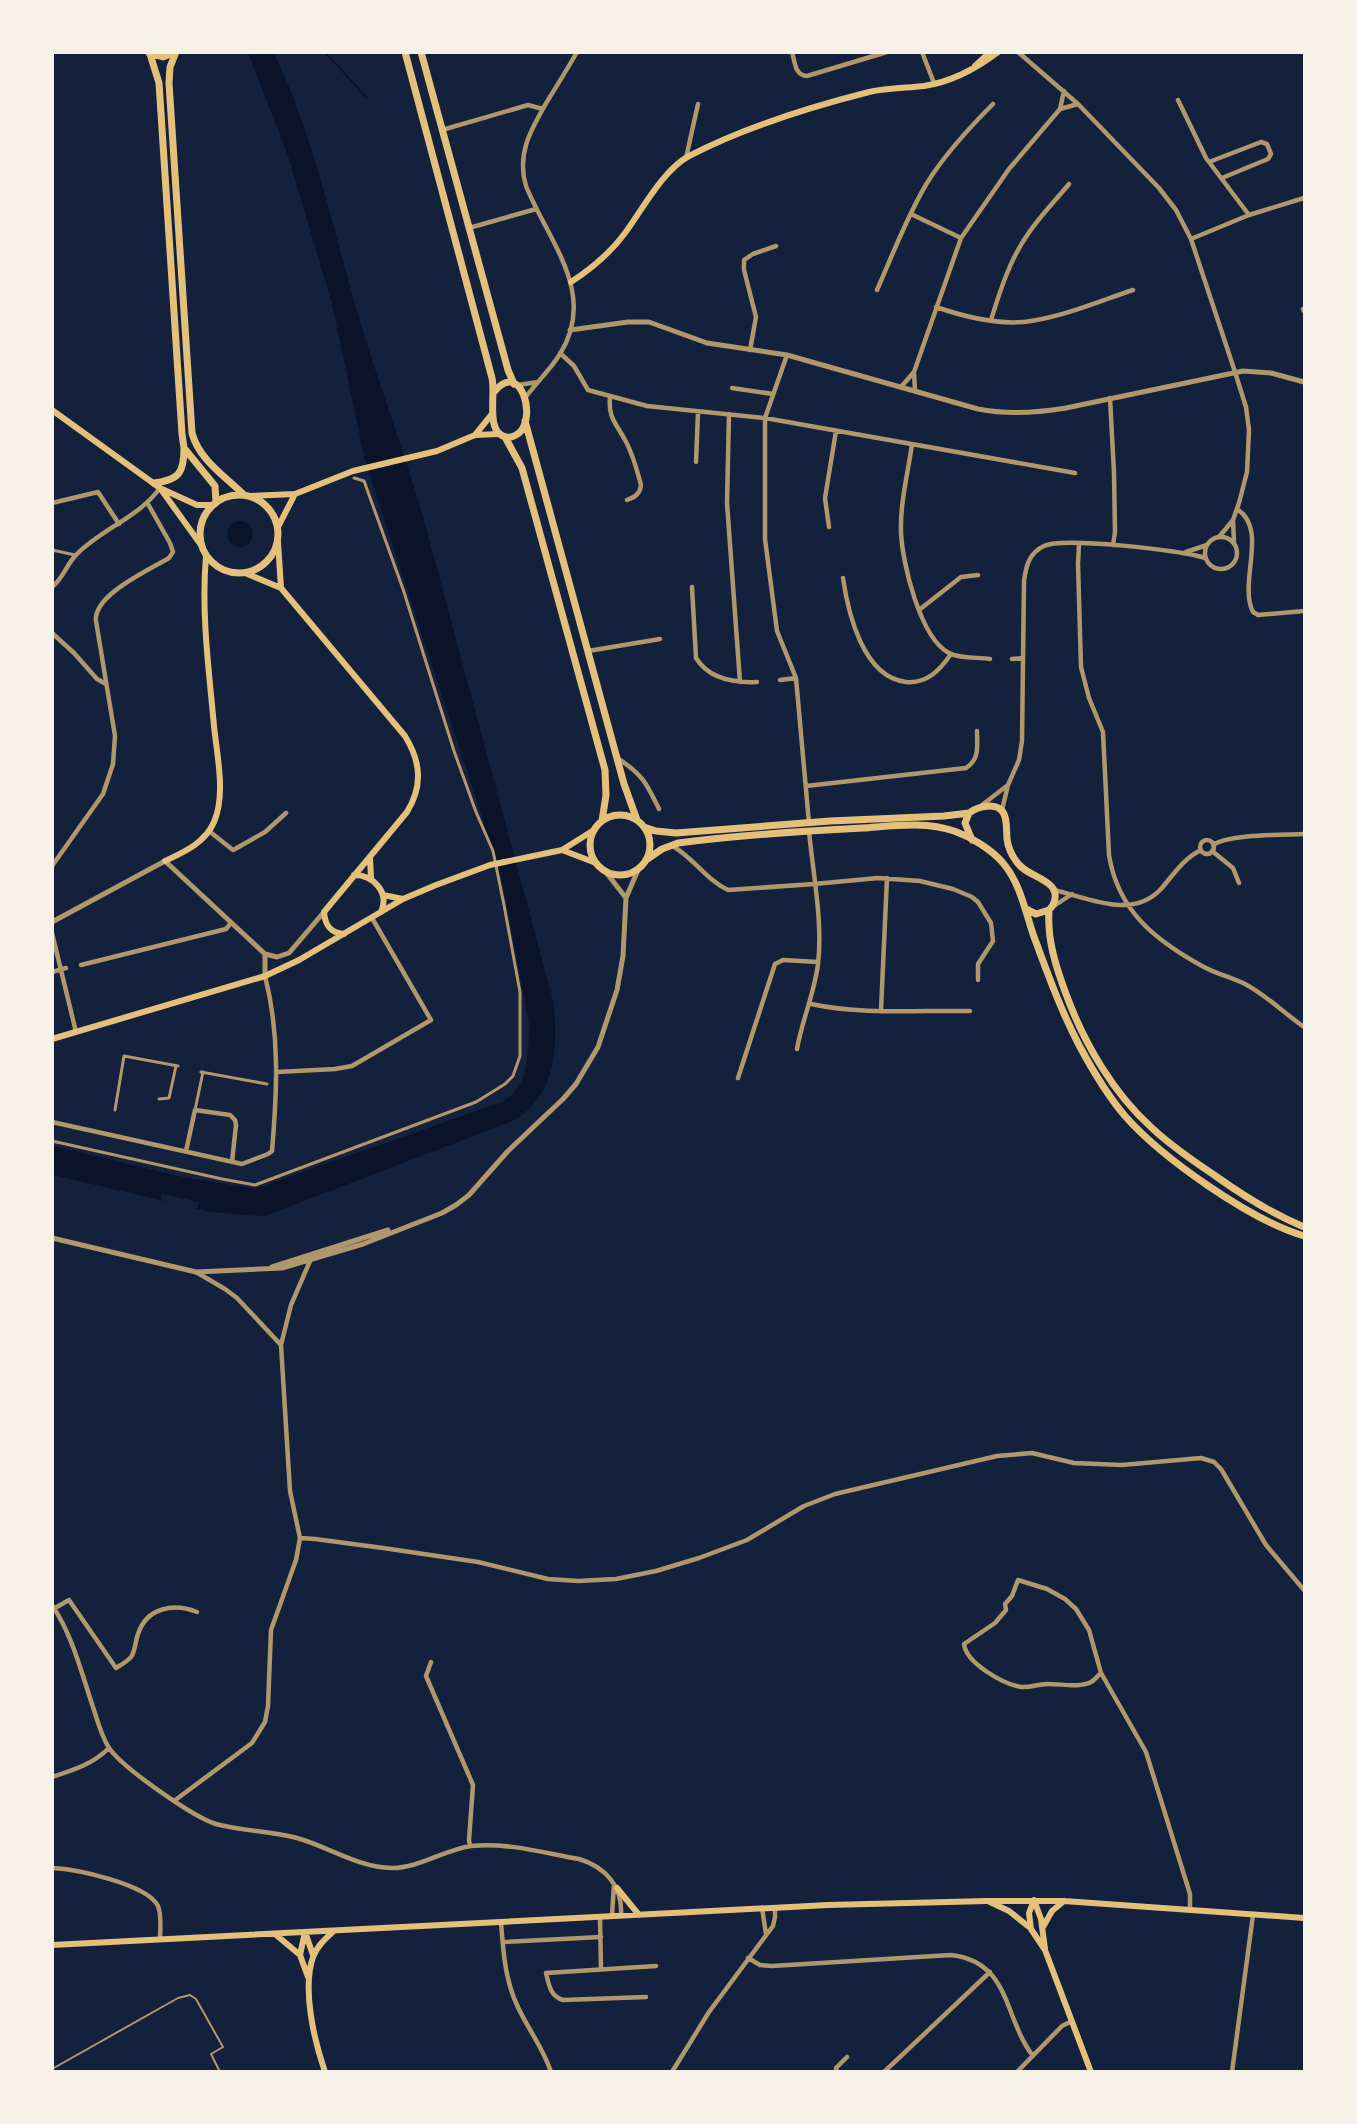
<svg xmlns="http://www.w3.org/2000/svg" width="1357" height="2124" font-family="'DM Sans',sans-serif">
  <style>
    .water { fill: #0b132b }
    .pier { fill: #14213d }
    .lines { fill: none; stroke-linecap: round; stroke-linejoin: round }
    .stream { stroke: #0b132b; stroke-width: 2 }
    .service { stroke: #b1986c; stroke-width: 2 }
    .pedestrian { stroke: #b1986c; stroke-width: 3 }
    .minor { stroke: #b1986c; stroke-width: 4.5 }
    .tertiary { stroke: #b1986c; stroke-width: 5 }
    .secondary { stroke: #e5c07b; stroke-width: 6 }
    .primary { stroke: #e5c07b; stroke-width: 7 }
  </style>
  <rect width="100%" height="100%" fill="#14213d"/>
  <!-- water -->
  <path class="water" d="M248,53H274C315,138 333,231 360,321C380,388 405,453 424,520L554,1004C557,1049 557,1093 515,1120L265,1216H258L211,1212L53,1175V1146L183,1177L250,1188L260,1187L502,1102L513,1094L522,1080L526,1068L530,1029L501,875L373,485L364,456L332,304L288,156Z
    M227 534a13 13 0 1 1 26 0a13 13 0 1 1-26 0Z"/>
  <!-- pier -->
  <path class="pier" d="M162,1194L199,1202L197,1209L161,1200Z"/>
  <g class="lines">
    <!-- stream -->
    <path class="stream" d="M324,52C340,66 352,83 367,98"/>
    <!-- service -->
    <path class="service" d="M52,2069L178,1998L190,1995L196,1999L223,2047L211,2054L220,2072"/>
    <!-- pedestrian -->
    <path class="pedestrian" d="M52,550L75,555
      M201,1072L267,1084
      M159,1099L169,1098L176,1066
      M115,1110L124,1056L178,1066
      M195,1110L203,1072
      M52,1141L222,1179L255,1185L476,1102L505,1084L513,1076L520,1056V992L504,905L493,851L476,812L454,751L403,589L364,481L354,478"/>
    <!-- minor -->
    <path class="minor" d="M792,52C795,62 795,76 807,76L887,52
      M922,52L934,83
      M1018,52L1078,104L1159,188L1176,210L1191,239L1235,372L1246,407L1249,430L1247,472L1239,503L1233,520L1219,537
      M1178,100L1206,158L1249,215
      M1060,109L1078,104
      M442,130L528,105L543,109
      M686,158L698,104
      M1209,162L1261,142L1267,144L1271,154L1268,159L1222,178
      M911,214L961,238
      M469,228L536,209
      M1191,239L1249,215L1304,198
      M877,290C893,254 907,216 927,183C945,154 968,129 993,104
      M936,307C965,317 1000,326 1031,321C1065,316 1100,301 1133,290
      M1303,309L1304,311
      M991,320C1000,291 1010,259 1028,234C1040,216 1056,200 1069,184
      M750,350L756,317L744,270V260L753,254L776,246
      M560,353L574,366L588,390L647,406L765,418L1075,473
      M787,355L765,418V539L777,631L796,678L809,823
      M518,385L538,382
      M901,387L914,372
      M732,388L773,394
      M915,391L914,372L961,238L1009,169L1060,109L1064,91
      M610,397C608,418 616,423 625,440C633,454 637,470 641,485C640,494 635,497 627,500
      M525,398C536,383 550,370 560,354C598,293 548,241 526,186C516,153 532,128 548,100C558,84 568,68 577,52
      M1110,398L1114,473L1115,532L1113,545
      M729,414L727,503L740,682
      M912,444C908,473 900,503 901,532C902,562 920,638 949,653C960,659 978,657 990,659
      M696,462L698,412
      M52,503L98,492L119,524
      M1237,509C1269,529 1238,582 1253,612L1258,615L1304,611
      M1233,520L1234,542
      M829,527L825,498L836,431
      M1205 553a16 16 0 1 1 32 0a16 16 0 1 1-32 0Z
      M1079,544L1078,564L1081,667L1089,698L1103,732L1109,855C1118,911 1155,940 1202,966C1216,974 1231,977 1245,984C1266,995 1284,1013 1304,1027
      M1186,552L1207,545
      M843,578C848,613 863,677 906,682C927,684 940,670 951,654
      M52,587C63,579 67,563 77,554C103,528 138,518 160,488
      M692,587L696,658C709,679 733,683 757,682
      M919,610L961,577L978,575
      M52,633L74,653L97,679L106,684
      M588,651L660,639
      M1012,659L1023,658
      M780,680L796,678
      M617,758C642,774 646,782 659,809
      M806,786L966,768C980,759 977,746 977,731
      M982,805L1008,785
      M1002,810L1008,785L1019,760L1022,741L1024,581C1026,566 1029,553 1044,546C1062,537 1183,550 1205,558
      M209,831L233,850L235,849L265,832L286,813
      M1200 847a7 7 0 1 1 14 0a7 7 0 1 1-14 0Z
      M671,845C693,857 705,879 728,890L814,884L878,878L920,881L953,889L972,897L978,902L991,923L993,941L978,964V980
      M1213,845C1229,834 1283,835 1304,834
      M1212,851L1233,868L1239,883
      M52,866L103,794L113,764L115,736L96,621C93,595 149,570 169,558L173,552L170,543L148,504
      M1054,890C1088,898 1132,920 1161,889C1174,874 1183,859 1201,850
      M1054,906L1072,894
      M52,933L76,1032
      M81,965L226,929L231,923
      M52,972L66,968
      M811,1004C862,1015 918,1010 970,1011
      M881,1010L887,878
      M797,1049C802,1020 814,995 818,964C823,922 813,874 809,831
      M277,1072L335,1069L352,1066L431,1020L372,918
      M738,1078L775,964L783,960L818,962
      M52,1122L242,1164L268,1154L272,1151C277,1092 280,1034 265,976
      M186,1151L195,1110L230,1115L235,1120L236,1125L232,1162
      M196,1272L225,1289L237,1298L281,1345
      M300,1538L315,1539L383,1548L478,1562L548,1579L578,1581L616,1579L656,1571L699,1558L747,1540L804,1506L835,1494L997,1456L1032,1453L1074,1463L1122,1465L1201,1458L1214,1462L1221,1469L1266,1545L1304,1590
      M52,1605C73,1636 82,1675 94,1710C98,1723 102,1737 109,1748C123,1768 193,1817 216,1824C242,1831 271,1831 297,1838C329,1847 357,1867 392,1868C419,1868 444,1850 471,1846C506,1842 544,1853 579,1859C606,1867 623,1887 621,1916
      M55,1608L69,1600L116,1668C121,1665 128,1661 131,1657C136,1650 135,1641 138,1634C147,1607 174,1603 197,1612
      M431,1662L426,1676L473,1785L469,1840L470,1846
      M1101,1673C1098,1675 1095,1680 1091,1682C1079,1688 1062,1684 1049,1684C1040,1683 1031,1688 1021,1687C1003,1684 966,1663 964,1644L995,1623L1006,1610L1005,1604L1012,1596L1018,1580L1047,1589L1065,1599L1076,1609L1089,1630L1101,1673L1146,1752L1190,1894V1910
      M52,1777C74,1770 93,1764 109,1748
      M174,1801L252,1743L265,1722L268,1706L271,1630L296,1560L300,1538L290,1491L281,1345L291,1305L310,1261
      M52,1868C76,1869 147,1884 158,1906C162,1916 160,1929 160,1940
      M762,1908L766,1934
      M612,1916L614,1884
      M600,1917L601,1969
      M501,1922C503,1949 505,1980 517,2005C527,2028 543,2047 551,2072
      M503,1942L601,1937
      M748,1958L760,1965L772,1966L951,1955C1011,1962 1003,2017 1033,2056
      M646,1997L563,2000C550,1996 549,1985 546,1973L656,1966
      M672,2072L709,2012L773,1926L775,1917V1908
      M837,2072L836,2068L847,2057
      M884,2072L990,1972
      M1017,2072L1062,2026L1072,2021
      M1232,2072L1253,1915"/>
    <!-- tertiary -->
    <path class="tertiary" d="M570,330L628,322H649L707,343L787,355L978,409C1008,415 1036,413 1066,408L1243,371L1271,373L1304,382
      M605,871L626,898
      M52,922L165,861L265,954L277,957L289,953L324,912
      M265,976V954
      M52,1238L196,1272L282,1268L363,1244L442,1213L456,1205L469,1195L508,1151L563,1099L576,1084L598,1047L617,990L623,956L626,898L638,870
      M272,1267L388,1230"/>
    <!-- secondary -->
    <path class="secondary" d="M975,66L990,52
      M571,282C591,269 611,252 625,233C642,210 663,170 689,156C743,128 810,107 869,92C887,88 906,88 924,86C950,82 977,68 998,52
      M52,410L160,488L201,545
      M475,435L492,414
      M162,489L197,505H212
      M249,496L295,494L353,471L437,451L475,435L499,434
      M278,527L295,494
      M278,542L281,588
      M245,573L281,588L405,736C421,762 423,786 407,812L324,912C325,925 330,933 344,934
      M562,850L596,863
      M370,857L371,878
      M165,861C184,852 205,843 214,822C226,794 217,756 214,726C209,670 201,613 206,556
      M354,875C373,875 390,892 381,912
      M383,895L403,899
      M52,1039L265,976L299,960L403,899L436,885L490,865L562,850L594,830
      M617,1888L639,1915
      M1034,1900L1029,1913L1031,1929L1045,1950L1091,2072
      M1034,1900L1041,1919L1045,1949
      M990,1902L1009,1911L1029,1927
      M1043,1927L1052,1911L1064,1901
      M305,1932L313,1955
      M275,1934L300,1955L308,1977
      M52,1945L828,1905L987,1901H1064L1304,1918
      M300,1955L305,1932
      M325,2072C314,2040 302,1989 313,1957C317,1946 326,1938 334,1931"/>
    <!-- primary -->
    <path class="primary" d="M176,52L170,67L169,83L192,433C199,460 225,476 244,495
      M405,52L492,378C496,394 485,433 506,437C510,438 515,436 519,433C537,418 521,359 494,392
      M421,52L508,370L514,384
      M149,53L163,57L175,52
      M150,54L159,83L182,434L184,448L215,486L216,502
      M525,421L624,784L637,820
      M505,437L522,468L605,770L606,795L602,821
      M154,483C179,480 184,473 184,448
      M200 534a39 39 0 1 1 78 0a39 39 0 1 1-78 0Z
      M590 845a30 30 0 1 1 60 0a30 30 0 1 1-60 0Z
      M644,827L656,831L676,833L830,821L944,816L969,813
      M972,840L965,823L969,813C976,808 982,806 990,806C1009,806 1006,826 1007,839C1008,847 1011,854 1016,861C1025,874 1039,875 1050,885C1058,892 1056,903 1049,910L1036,914L1026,909
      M646,860L662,849L678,843C739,835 802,831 863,828C892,826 926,821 954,831C971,837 991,849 1003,863C1020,883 1025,910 1033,934C1047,972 1061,1011 1080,1047C1093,1071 1107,1095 1125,1116C1162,1158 1250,1220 1304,1236
      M1049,910C1047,940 1056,967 1066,994C1084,1043 1113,1093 1152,1128C1172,1147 1195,1162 1217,1177C1245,1197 1273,1214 1304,1227"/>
  </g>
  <!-- border -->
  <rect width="1357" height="2124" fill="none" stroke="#f6f1e7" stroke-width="108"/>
</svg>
